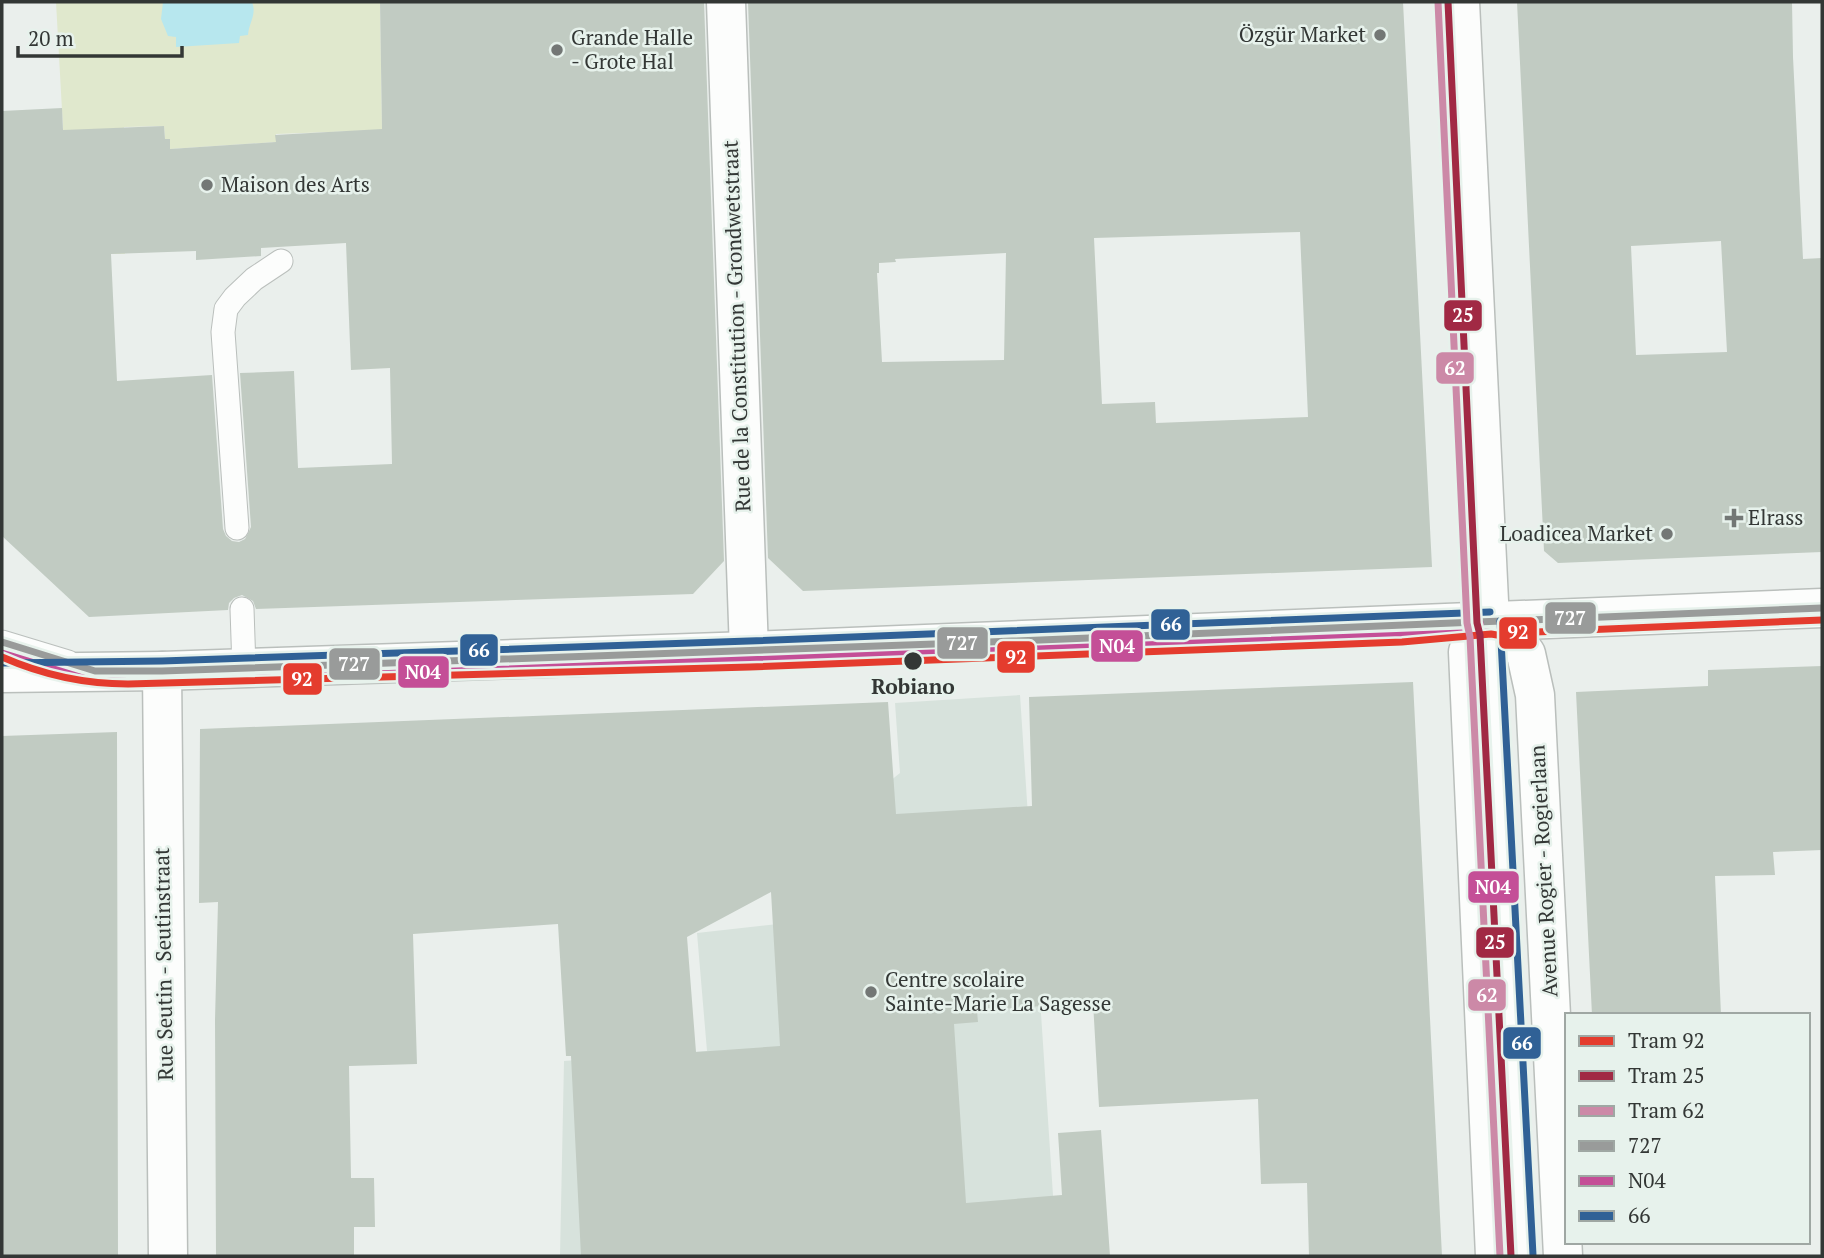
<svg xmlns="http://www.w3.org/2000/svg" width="1824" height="1258" font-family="'PT Serif',serif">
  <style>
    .built { fill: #d7e2dc }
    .green { fill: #e0e8cd }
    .water { fill: #b7e7ee }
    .building { fill: #c1cbc2; fill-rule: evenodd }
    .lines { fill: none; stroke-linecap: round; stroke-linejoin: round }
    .lane-casing { stroke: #babfbc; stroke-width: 25 }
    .street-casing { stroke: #babfbc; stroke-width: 41 }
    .secondary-casing { stroke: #babfbc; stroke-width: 41 }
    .lane { stroke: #fcfdfc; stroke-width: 23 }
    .street { stroke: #fcfdfc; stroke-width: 38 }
    .secondary { stroke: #fcfdfc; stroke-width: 38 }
    .bus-1-casing { stroke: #e7f2ec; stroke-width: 12 }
    .bus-2-casing { stroke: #e7f2ec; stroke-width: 12 }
    .bus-3-casing { stroke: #e7f2ec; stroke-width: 12 }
    .bus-1 { stroke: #999b9a; stroke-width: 7 }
    .bus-2 { stroke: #c44f97; stroke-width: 7 }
    .bus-3 { stroke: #306196; stroke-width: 7 }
    .tram-1-casing { stroke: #e7f2ec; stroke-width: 12 }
    .tram-2-casing { stroke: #e7f2ec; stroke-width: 12 }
    .tram-3-casing { stroke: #e7f2ec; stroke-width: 12 }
    .tram-1 { stroke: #e43c2e; stroke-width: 7 }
    .tram-2 { stroke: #a12944; stroke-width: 7 }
    .tram-3 { stroke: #cc89a7; stroke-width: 7 }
    .poi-dot { fill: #737775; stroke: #e7f2ec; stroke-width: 2.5 }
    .stop-dot { fill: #333735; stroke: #e7f2ec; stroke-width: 2.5 }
    .labels { text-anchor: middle; stroke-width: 5; stroke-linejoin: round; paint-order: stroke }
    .poi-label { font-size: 21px; fill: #333735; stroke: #e7f2ec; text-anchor: start }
    .street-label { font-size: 21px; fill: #333735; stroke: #e7f2ec }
    .stop-label { font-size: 21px; font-weight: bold; fill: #333735; stroke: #e7f2ec }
    .line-badge { stroke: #e7f2ec; stroke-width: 2.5 }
    .badge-label { font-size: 19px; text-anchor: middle; font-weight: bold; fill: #fff }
  </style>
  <rect width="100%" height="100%" fill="#eaefec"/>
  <!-- built -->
  <path class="built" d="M1020,695L1057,1256H560L564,1061L707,1051L697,933L896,911L890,781L900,773L895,703Z"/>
  <!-- green -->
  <path class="green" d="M56,2H380L382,130L276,134V142L170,149V139H165L164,126L124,127L121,201L125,254H111V242L65,164Z"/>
  <!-- water -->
  <path class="water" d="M163,2H252C257,15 249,22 248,35L240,36L239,43L176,47V37L168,36L161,19Z"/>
  <!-- building -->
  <path class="building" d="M380,2H704L724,561L693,594L256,609L253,601L242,595L234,598L229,603L228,610L89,617L2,536V111L62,108L63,130L164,126L165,139H170V149L276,142L275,135L382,129ZM346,243L351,370L390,368L392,464L298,468L294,371L240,373L251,527L245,539L239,542L232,541L226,536L223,529L212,375L117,381L111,254L196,251V260L261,256V248Z
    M748,2H1403L1432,567L803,591L768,558ZM1300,232L1308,417L1156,423L1155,402L1102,404L1094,238ZM1006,253L1004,360L882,362L877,273H879V263L896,262L895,259Z
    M1517,2H1792L1793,57L1803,259L1822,258V552L1558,563L1544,551ZM1721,241L1727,352L1636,355L1631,246Z
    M1822,666V850L1773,852L1775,875L1715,876L1721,1015H1592L1576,692L1708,686V670Z
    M1413,682L1442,1256H1309L1307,1183L1261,1184L1258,1099L1099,1107L1093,1002L977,1011L978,1022L954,1024L966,1203L1062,1195L1058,1133L1101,1130L1110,1256H581L571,1056H566L558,924L413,934L417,1064L349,1066L351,1178H374L375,1227H354V1256H216L215,1020L218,902L199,903L200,729L888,702L896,814L1032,806L1029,697ZM771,892L780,1046L696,1052L687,937Z
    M117,732L118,1256H2V736Z"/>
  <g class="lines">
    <defs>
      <path id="lane" d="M237,528L223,332L226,309L235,297L254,279L281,261
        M242,609L244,668
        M1490,622L1523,1256
        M2,642L68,662"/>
      <path id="street" d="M726,2L749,651
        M1460,2L1490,622
        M162,671L168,1256"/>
      <path id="secondary" d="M1502,621L1526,654L1535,695L1563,1256
        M1477,623L1468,652L1495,1256
        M2,673L162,671L749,651L1822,608"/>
    </defs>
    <!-- lane casing -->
    <use href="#lane" class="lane-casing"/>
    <!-- street casing -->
    <use href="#street" class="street-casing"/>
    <!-- secondary casing -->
    <use href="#secondary" class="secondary-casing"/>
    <!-- lane -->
    <use href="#lane" class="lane"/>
    <!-- street -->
    <use href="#street" class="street"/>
    <!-- secondary -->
    <use href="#secondary" class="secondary"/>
    <defs>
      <path id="bus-1" d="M2,642L95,671H162L964,643L1822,608"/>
      <path id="bus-2" d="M1480,623L1512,1256
        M2,653L93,681L162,682L1490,632"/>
      <path id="bus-3" d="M1500,621L1533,1255
        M2,663L162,661L749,641L1490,612"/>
    </defs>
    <!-- bus-1 casing -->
    <use href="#bus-1" class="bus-1-casing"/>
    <!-- bus-2 casing -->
    <use href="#bus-2" class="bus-2-casing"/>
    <!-- bus-3 casing -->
    <use href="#bus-3" class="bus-3-casing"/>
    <!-- bus-1 -->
    <use href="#bus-1" class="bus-1"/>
    <!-- bus-2 -->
    <use href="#bus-2" class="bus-2"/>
    <!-- bus-3 -->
    <use href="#bus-3" class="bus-3"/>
    <defs>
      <path id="tram-1" d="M2,657C43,675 83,684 128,684L750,667L1402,642L1491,634L1503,636L1511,633L1822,620"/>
      <path id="tram-2" d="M1448,2L1477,623L1480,635L1511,1256"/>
      <path id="tram-3" d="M1438,2L1467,623L1470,637L1500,1256"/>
    </defs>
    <!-- tram-1 casing -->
    <use href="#tram-1" class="tram-1-casing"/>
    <!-- tram-2 casing -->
    <use href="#tram-2" class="tram-2-casing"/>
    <!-- tram-3 casing -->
    <use href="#tram-3" class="tram-3-casing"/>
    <!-- tram-1 -->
    <use href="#tram-1" class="tram-1"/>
    <!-- tram-2 -->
    <use href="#tram-2" class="tram-2"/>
    <!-- tram-3 -->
    <use href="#tram-3" class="tram-3"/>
  </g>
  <!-- markers -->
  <g class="poi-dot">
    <circle cx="1380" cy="35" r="7"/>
    <circle cx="557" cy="50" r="7"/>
    <circle cx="207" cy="185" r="7"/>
    <path d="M1730.5 507.5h7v7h7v7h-7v7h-7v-7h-7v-7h7z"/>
    <circle cx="1667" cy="534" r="7"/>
    <circle cx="871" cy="992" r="7"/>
  </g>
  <circle class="stop-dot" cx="913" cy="661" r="10"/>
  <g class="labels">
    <!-- poi labels -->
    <g class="poi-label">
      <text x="1366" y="42" text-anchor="end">Özgür Market</text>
      <text x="571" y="45">Grande Halle<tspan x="571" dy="24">- Grote Hal</tspan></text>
      <text x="221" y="192">Maison des Arts</text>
      <text x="1748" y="525">Elrass</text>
      <text x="1653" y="541" text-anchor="end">Loadicea Market</text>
      <text x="885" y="987">Centre scolaire<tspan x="885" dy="24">Sainte-Marie La Sagesse</tspan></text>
    </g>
    <!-- street labels -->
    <g class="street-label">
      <text transform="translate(737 326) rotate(-92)" y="7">Rue de la Constitution - Grondwetstraat</text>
      <text transform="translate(1544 871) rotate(-93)" y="7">Avenue Rogier - Rogierlaan</text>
      <text transform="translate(164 964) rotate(-91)" y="7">Rue Seutin - Seutinstraat</text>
    </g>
    <!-- stop labels -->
    <g class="stop-label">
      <text x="913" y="694">Robiano</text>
    </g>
  </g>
  <g class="line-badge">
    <rect x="1443" y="299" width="40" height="33" rx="7" fill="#a12944"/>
    <rect x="1435" y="351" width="40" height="34" rx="7" fill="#cc89a7"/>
    <rect x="1544" y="601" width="53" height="34" rx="7" fill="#999b9a"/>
    <rect x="1150" y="608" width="41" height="33" rx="7" fill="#306196"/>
    <rect x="1498" y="616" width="40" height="34" rx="7" fill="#e43c2e"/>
    <rect x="936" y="626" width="53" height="34" rx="7" fill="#999b9a"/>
    <rect x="1090" y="629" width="54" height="34" rx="7" fill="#c44f97"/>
    <rect x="459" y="633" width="40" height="34" rx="7" fill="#306196"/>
    <rect x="996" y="640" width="40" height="34" rx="7" fill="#e43c2e"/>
    <rect x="328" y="647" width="53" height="34" rx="7" fill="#999b9a"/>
    <rect x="397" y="655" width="53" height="34" rx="7" fill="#c44f97"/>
    <rect x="282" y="662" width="41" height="34" rx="7" fill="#e43c2e"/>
    <rect x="1467" y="870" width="53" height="34" rx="7" fill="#c44f97"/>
    <rect x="1475" y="926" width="40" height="33" rx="7" fill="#a12944"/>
    <rect x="1467" y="978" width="40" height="34" rx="7" fill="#cc89a7"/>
    <rect x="1502" y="1026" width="40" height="34" rx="7" fill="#306196"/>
  </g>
  <g class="badge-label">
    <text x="1463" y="322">25</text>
    <text x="1455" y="375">62</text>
    <text x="1570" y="625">727</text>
    <text x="1171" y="631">66</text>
    <text x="1518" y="639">92</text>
    <text x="962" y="650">727</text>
    <text x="1117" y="653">N04</text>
    <text x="479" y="657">66</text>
    <text x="1016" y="664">92</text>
    <text x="354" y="671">727</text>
    <text x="423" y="679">N04</text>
    <text x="302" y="686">92</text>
    <text x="1493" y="894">N04</text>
    <text x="1495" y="949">25</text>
    <text x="1487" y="1002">62</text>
    <text x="1522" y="1050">66</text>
  </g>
  <!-- border -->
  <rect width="1824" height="1258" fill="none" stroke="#333735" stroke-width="7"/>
  <!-- legend -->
  <rect x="1565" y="1013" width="245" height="231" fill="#e7f2ec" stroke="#9fa7a3" stroke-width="2"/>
  <rect x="1579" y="1036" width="35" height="10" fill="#e43c2e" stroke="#9fa7a3" stroke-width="2"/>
  <text x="1628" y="1048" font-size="21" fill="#333735">Tram 92</text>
  <rect x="1579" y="1071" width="35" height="10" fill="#a12944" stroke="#9fa7a3" stroke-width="2"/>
  <text x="1628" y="1083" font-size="21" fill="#333735">Tram 25</text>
  <rect x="1579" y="1106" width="35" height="10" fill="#cc89a7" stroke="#9fa7a3" stroke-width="2"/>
  <text x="1628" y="1118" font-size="21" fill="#333735">Tram 62</text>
  <rect x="1579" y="1141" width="35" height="10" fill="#999b9a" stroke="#9fa7a3" stroke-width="2"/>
  <text x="1628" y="1153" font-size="21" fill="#333735">727</text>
  <rect x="1579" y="1176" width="35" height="10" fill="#c44f97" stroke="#9fa7a3" stroke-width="2"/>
  <text x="1628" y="1188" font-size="21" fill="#333735">N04</text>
  <rect x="1579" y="1211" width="35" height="10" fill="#306196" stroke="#9fa7a3" stroke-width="2"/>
  <text x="1628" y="1223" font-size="21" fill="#333735">66</text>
  <!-- scale -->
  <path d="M18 46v10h164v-10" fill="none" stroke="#333735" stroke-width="3.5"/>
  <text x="28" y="46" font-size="21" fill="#333735" stroke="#e7f2ec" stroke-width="5" paint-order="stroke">20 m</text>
</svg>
